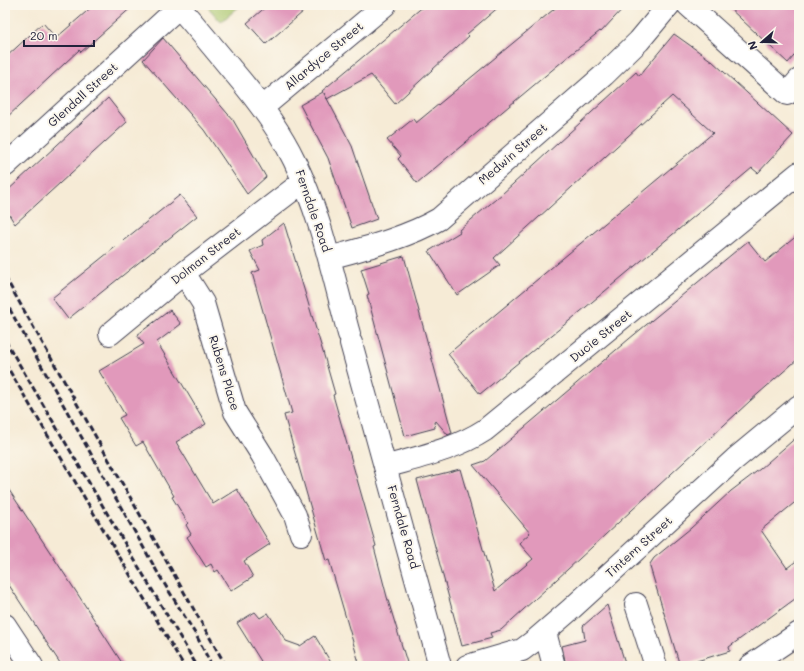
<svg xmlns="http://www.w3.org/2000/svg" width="804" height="671" font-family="Mali,sans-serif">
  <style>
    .green { fill: #abc76e; stroke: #667454 }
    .building { fill: #e199bb }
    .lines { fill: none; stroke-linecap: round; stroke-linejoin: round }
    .street-casing { stroke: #424052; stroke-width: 24 }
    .street { stroke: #fff; stroke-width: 22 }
    .rail { stroke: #22223b; stroke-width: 3; stroke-dasharray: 6 3; stroke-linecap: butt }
    .labels { text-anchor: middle; stroke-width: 4; stroke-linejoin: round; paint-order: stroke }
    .street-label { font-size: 12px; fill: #22223b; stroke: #fbf7ec }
  </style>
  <rect width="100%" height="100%" fill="#fbf7ec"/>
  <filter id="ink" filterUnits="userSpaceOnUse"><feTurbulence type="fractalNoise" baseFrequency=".025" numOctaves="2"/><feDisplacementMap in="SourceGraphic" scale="8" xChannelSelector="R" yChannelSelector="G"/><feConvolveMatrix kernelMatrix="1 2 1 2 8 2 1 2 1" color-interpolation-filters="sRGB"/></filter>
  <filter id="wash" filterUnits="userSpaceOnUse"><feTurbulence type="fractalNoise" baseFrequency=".012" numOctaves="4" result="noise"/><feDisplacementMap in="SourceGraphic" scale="16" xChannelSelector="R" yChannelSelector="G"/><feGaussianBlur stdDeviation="0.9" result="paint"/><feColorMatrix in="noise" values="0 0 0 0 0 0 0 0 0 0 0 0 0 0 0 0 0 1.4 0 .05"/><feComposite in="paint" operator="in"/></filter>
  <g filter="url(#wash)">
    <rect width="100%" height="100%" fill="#f6ebd6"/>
    <!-- green -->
    <path class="green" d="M206,5H241L221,22Z"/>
    <g id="blocks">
      <!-- building -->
      <path class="building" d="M94,5H134L81,52L79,50L5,119V58L43,23L56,38Z
        M268,5H311L266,44L247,23Z
        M425,5H501L467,34L469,36L395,104L371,75L327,99L324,93L352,146L377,219L352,228L328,158L300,105L323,92L322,91Z
        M559,5H626L601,32L600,31L570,55L417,183L398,159L401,156L387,140L413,119L416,123Z
        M726,5H799V50L788,63Z
        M674,34L712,61L793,135L758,173L752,168L586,307L480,394L448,354L713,133L672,96L494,258L500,265L457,295L429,251L460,232L459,230L502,194L636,72L639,76Z
        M163,38L233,120L266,177L247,194L204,130L143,60Z
        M108,98L127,122L15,224L5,208V193Z
        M180,195L197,216L68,319L52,298Z
        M284,223L323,352L335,394L333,395L376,546L374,547L387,597L408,666H360L329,560L326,561L284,415L292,413L252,273L260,270L250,251L263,245L262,240Z
        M799,234V358L750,401L579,559L501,630L490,633L492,638L462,646L417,480L460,469L495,591L533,559L519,543L530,533L473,465L485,461L629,339L748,241L765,262Z
        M404,256L452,433L448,435L436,421L434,422L435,428L405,436L367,295L369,294L361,269Z
        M170,310L181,324L157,342L206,424L176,442L213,504L237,489L270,544L244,561L253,577L231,591L218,570L215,572L211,564L206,567L187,537L191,534L186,525L188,523L172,497L174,496L143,442L136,446L119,418L125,415L99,371L144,344L137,335Z
        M799,435V499L761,530L787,568L799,559V596L729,647L730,651L680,666L650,567V564L654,558L691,528L731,491L760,469Z
        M5,484L77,593L124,666H62L22,605L5,579Z
        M607,605L626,666H566L562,646L585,640L583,626Z
        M255,612L260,618L268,613L286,641L300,646L315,636L333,666H264L237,623Z"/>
    </g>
  </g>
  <g filter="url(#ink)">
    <use href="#blocks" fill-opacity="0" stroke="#424052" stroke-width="1"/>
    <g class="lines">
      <defs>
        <path id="street" d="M177,5C196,26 214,48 232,70C256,98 278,127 294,160C321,215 333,276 349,334
          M688,5L787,94L799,80
          M263,107L385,5
          M5,166L179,7
          M329,258C365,248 406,238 439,219L604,75L639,41L669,5
          M184,273L203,303L235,412L262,455L295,515L301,534
          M110,334L184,273L304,181
          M351,343L440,666
          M385,467C419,457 456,449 485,430L799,173
          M636,604L656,666
          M5,625L32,666
          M545,632L554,666
          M467,666L522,650L534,641L570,610L735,459L799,406
          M750,666L799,633"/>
      </defs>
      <!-- street casing -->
      <use href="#street" class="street-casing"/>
      <!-- street -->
      <use href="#street" class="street"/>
      <!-- rail -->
      <path class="rail" d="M5,277L226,666
        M5,301L159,575L196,635L212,666
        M5,340L197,666
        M5,363L184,666"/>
    </g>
  </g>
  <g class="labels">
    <!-- street labels -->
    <g class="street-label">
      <text transform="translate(324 56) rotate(-40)" y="4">Allardyce Street</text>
      <text transform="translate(83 95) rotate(-42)" y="4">Glendall Street</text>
      <text transform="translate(513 154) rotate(-41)" y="4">Medwin Street</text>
      <text transform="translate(313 211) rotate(71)" y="4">Ferndale Road</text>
      <text transform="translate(206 256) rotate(-38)" y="4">Dolman Street</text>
      <text transform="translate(601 336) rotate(-39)" y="4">Ducie Street</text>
      <text transform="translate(224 373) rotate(73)" y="4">Rubens Place</text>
      <text transform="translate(403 527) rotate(74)" y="4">Ferndale Road</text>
      <text transform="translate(639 547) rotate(-42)" y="4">Tintern Street</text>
    </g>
  </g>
  <!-- margin -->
  <rect width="804" height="671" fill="none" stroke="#fbf7ec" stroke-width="20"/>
  <!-- north arrow -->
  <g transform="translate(762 42) rotate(250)" stroke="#fbf7ec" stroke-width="3" paint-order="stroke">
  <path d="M0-3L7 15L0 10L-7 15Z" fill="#22223b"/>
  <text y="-6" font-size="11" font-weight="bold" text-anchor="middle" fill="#22223b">N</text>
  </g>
  <!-- scale -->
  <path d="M24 40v6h70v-6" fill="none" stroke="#22223b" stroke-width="2"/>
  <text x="30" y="40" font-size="12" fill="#22223b" stroke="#fbf7ec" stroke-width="3" paint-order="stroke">20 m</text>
</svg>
